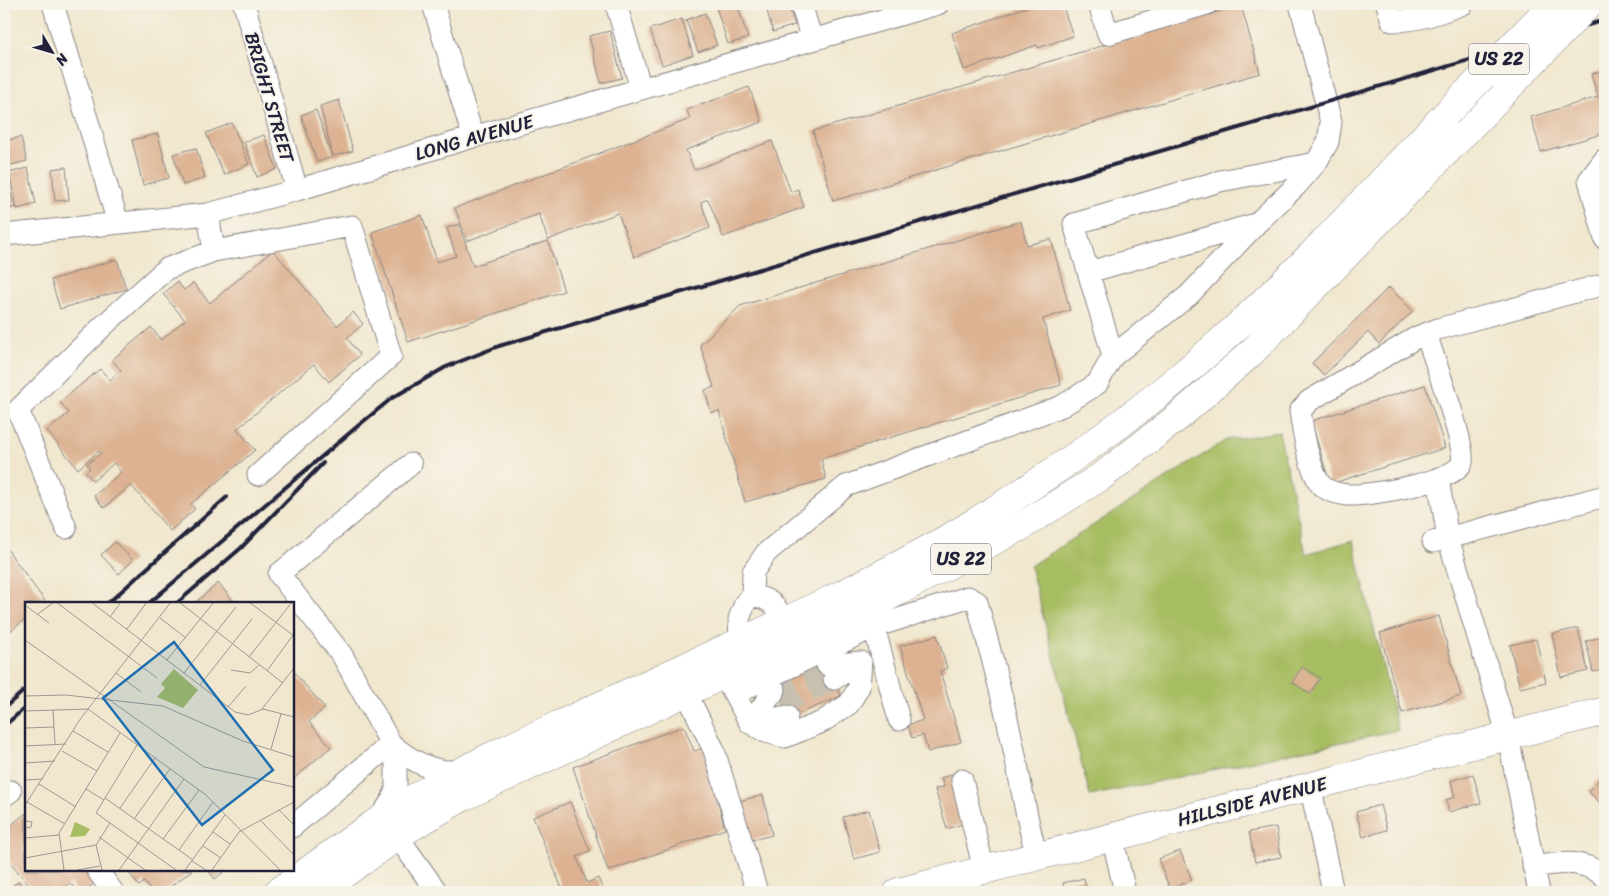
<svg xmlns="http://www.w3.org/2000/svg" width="1609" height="896" font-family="Sriracha,sans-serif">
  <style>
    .green { fill: #a7bd62; stroke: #64704e }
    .building { fill: #dcb292 }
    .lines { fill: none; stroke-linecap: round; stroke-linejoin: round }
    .minor-tunnel { stroke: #c7c0b1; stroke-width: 21; stroke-dasharray: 21 11; stroke-linecap: butt }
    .minor-casing { stroke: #898484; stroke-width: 23 }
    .major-casing { stroke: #898484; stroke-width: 29 }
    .highway-casing { stroke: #898484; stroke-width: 29 }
    .minor { stroke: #fff; stroke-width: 21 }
    .major { stroke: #fff; stroke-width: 28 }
    .highway { stroke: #fff; stroke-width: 28 }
    .rail { stroke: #22223b; stroke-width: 4 }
    .highway-bridge-casing { stroke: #898484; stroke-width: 29; stroke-linecap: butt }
    .highway-bridge { stroke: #fff; stroke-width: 28 }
    .labels { text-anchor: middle; stroke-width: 4; stroke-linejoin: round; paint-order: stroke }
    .shield { fill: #f7f3e8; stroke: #62616f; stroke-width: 1 }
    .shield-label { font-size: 18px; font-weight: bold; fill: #22223b }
    .street-label { font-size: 19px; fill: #22223b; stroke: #f7f3e8 }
    .inset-road { fill: none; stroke: #9e9893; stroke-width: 1 }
    .view { fill: #1f6fb2; fill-opacity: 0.15; stroke: #1f6fb2; stroke-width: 2.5 }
    .inset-edge { fill: none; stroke: #22223b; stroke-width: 2.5 }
  </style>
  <rect width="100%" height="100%" fill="#f7f3e8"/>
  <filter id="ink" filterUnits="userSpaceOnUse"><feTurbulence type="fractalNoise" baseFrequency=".02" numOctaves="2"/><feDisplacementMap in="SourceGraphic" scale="10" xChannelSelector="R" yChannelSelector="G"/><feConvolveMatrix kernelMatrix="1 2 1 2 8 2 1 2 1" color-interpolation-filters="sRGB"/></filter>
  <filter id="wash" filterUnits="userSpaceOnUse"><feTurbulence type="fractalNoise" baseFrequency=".0096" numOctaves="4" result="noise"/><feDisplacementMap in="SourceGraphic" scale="20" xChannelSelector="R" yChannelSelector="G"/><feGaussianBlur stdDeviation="1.12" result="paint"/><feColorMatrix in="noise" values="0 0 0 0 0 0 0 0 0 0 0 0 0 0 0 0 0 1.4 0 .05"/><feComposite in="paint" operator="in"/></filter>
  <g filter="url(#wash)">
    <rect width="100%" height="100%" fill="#f0e7ce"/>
    <!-- green -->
    <path class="green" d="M1279,432L1306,554L1353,540L1398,730L1090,796L1030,566L1226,440Z"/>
    <g id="blocks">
      <!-- building -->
      <path class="building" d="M715,4H737L748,38L728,44Z
        M765,4H788L795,25L773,32Z
        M1035,4H1062L1073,36L1038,48L1037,45L964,70L952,33Z
        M1241,5L1260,73L833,201L813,131Z
        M705,13L717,45L698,52L686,20Z
        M682,19L693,55L662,65L650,29Z
        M610,31L622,78L601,83L589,36Z
        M1603,64H1605V133L1541,152L1531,117L1598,97L1591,74L1604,70Z
        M749,87L762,122L686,150L694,170L772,141L791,192L798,189L804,207L723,237L708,199L701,202L710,228L634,257L618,213L548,240L539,214L467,241L455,208L690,119L687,110Z
        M339,100L353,151L333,156L320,106Z
        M316,110L332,157L317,162L301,115Z
        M232,123L249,164L224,175L206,133Z
        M158,134L169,178L143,185L132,140Z
        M264,135L277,169L257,177L244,142Z
        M21,137L27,161L7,166L4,141Z
        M196,148L205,178L183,185L173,154Z
        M66,167L69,200L55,201L52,169Z
        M28,168L36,204L17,209L9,173Z
        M4,171L15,207L4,211Z
        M422,215L437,262L456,256L447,228L459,224L473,266L548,241L564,291L408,342L372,232Z
        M1021,221L1027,245L1051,239L1070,310L1043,319L1061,385L821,459L826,479L745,502L719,411L711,413L705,390L714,387L700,345L740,306Z
        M273,250L337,326L353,312L363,324L347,338L360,355L329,382L314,364L237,429L255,450L191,504L195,509L170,531L131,485L104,508L94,496L121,472L114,463L93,481L86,472L90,468L87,464L101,453L99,451L78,469L47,431L69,413L60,402L100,369L110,380L121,370L112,360L151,327L161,340L185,320L163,294L177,282L184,290L193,283L210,303Z
        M117,259L126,289L60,309L51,280Z
        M1389,287L1413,311L1379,344L1368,332L1324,375L1312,363Z
        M1425,385L1445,448L1330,484L1311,421Z
        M115,542L133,560L119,574L101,555Z
        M4,545L47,604H26V619L4,636Z
        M218,583L236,604H194Z
        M1439,616L1461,696L1402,713L1380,633Z
        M1578,628L1588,671L1561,677L1552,634Z
        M937,635L947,668L940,671L961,742L928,752L923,735L912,738L908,725L923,720L900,646Z
        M1605,636V670L1593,672L1586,641Z
        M1536,639L1546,682L1520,688L1510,645Z
        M826,661L841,696L789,718L774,683Z
        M1302,667L1320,678L1310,694L1292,682Z
        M292,670L325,708L309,722L331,747L292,780Z
        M684,726L694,751L704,748L725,829L608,871L573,767Z
        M954,774L968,822L947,829L935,789L944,787L941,778Z
        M1473,774L1481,803L1449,812L1446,800L1455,797L1451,781Z
        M1605,774V808L1588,791Z
        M763,795L772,835L744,842L735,802Z
        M570,802L590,851L577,857L587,883L598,878L604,892H569L568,889L563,891L533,817Z
        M1380,805L1387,830L1363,837L1356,812Z
        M869,810L880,852L854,859L843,817Z
        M26,813V870H88L97,881L83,892H78L70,883L58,892H34L4,854V831Z
        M1276,827L1281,857L1255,862L1249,832Z
        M1180,851L1192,880L1170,889L1158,859Z
        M127,870H192L164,892H152L144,882L139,886Z
        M208,870H226L215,879Z
        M1084,878L1087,892H1065L1063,883Z
        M19,881L27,892H4Z"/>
    </g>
  </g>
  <g filter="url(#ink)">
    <use href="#blocks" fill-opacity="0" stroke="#898484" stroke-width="1"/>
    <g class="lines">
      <!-- minor-tunnel -->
      <path class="minor-tunnel" d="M775,690L827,665
        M781,704L834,679"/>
      <defs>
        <path id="minor" d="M53,4L118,223
          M244,4L297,190
          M433,4L473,137
          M616,4L641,89
          M801,4L812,40
          M1099,4L1108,34L1207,4
          M1300,4L1331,122L1328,142L1316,163L1296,186L1256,224L1189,295L1113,356L1074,224L1220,181L1316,163
          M1387,4L1392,21C1418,21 1439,13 1463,4
          M1605,159L1589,180L1605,239
          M208,214L214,251L352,226L391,356L258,475
          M4,235L208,214L297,190L473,137L938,4
          M1089,272L1255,224
          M1426,334C1433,356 1466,445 1462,462C1458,482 1367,496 1348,495C1339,494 1330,492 1323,487C1310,475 1302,428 1300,411L1309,401L1417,337L1438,329L1605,284
          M1438,478L1448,538L1508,736L1539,892
          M66,528L18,410L102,327L166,269L214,251
          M1433,542L1605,496
          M752,595C769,599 776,603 783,621
          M874,627L899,720
          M740,640L739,619L745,603L752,595L753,572L766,553L846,486L1062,406L1097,384L1113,356
          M827,665L861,662L834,679
          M727,681L750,723L787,716
          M686,692L714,750L757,892
          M734,694L874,627L968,597L977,602C989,646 1001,691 1011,736C1020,776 1025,816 1037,856
          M755,720L750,723L775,690
          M750,723L766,732L785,737L822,722L849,704L859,687L861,662
          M391,744C411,761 437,775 463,770
          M962,780L984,870
          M1310,785L1333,892
          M4,796L11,791
          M380,818L392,800L396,789V764L391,744L342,655L279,574L411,464
          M292,827L391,744
          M1112,836L1125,892
          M398,837L437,892
          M1533,867C1560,863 1583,858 1605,877
          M97,870L113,892"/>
        <path id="major" d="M898,892L1605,711"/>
        <path id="highway" d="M278,892C328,857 377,819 431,788C478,761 528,739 578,716C706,656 839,602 962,530C1053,475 1141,413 1220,342C1300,271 1372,191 1446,114
          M318,892L408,829L463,797L876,603L1020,527L1102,476L1178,417L1251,353L1507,89"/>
      </defs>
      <!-- minor casing -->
      <use href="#minor" class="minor-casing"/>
      <!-- major casing -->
      <use href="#major" class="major-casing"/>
      <!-- highway casing -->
      <use href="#highway" class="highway-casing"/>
      <!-- minor -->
      <use href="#minor" class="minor"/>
      <!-- major -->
      <use href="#major" class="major"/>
      <!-- highway -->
      <use href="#highway" class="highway"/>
      <!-- rail -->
      <path class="rail" d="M107,604L227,497
        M148,604L359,425L392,398L446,367L499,346L1605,20
        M176,604L241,548L323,463
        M4,708L26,689
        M4,726L26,707"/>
      <defs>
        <path id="highway-bridge" d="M1507,89L1589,4
          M1446,114L1553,4"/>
      </defs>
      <!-- highway-bridge casing -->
      <use href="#highway-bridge" class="highway-bridge-casing"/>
      <!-- highway-bridge -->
      <use href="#highway-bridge" class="highway-bridge"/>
    </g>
  </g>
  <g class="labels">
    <!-- shield labels -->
    <g class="shield">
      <rect x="1469" y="43.5" width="60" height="31" rx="4"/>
      <rect x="931" y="543.5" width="60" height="31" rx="4"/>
    </g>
    <g class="shield-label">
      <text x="1499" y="65">US 22</text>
      <text x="961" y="565">US 22</text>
    </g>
    <!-- street labels -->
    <g class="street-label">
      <text transform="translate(270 97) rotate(74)" y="7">BRIGHT STREET</text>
      <text transform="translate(474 137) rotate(-16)" y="7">LONG AVENUE</text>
      <text transform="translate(1252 801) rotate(-14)" y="7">HILLSIDE AVENUE</text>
    </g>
  </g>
  <!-- overview -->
  <g transform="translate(25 602)">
    <rect width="269" height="269" fill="#f0e7ce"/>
    <path d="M149,67L173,88L158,106L132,95L140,86L136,82ZM50,220L65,227L60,234L45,235Z" fill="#a7bd62"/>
    <path class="inset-road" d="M31,0L132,76M66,0L210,110L223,113L238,107L269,115M154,0L258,81M224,0L269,34M0,3L24,21M13,12L29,0M85,15L96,0M135,16L161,36M102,27L122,0M0,38L179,165L269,185M224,55L267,0M142,58L189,0M206,68L225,71L234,63M242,69L268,33M91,71L116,90M159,71L211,5M175,83L227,17M0,94L41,93L138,104L218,139L269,155M203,105L221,84M237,107L269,66M28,108L30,142M0,109L63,107L181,193L255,268M0,126L29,125M48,129L83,150M112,143L71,211L151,268M0,144L41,142M246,147L256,112M37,149L72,169M0,161L30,159M0,178L18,177M14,182L51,205M61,187L79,198M80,196L168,258M2,200L40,222M0,203L56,116L146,0M95,206L130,156M254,208L269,223M109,217L145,167M235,218L269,253M0,219L7,220L6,225L0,226M188,230L205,242M74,235L120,268M0,236L34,233M138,237L174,188M71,243L85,221M71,243L77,268M178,244L196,256M154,248L188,200M0,256L71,243M167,259L181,268M39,268L34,231L95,131M52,268L75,264M94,268L159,177M160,268L200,213M187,268L214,230L269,200"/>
    <path class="view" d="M149,40L248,168L177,223L78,96Z"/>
    <rect width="269" height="269" class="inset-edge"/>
  </g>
  <!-- margin -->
  <rect width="1609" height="896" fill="none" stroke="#f7f3e8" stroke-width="20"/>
  <!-- north arrow -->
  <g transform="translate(52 52) rotate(128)" stroke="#f7f3e8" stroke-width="4" paint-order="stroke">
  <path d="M0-4L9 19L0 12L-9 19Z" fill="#22223b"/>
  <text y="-8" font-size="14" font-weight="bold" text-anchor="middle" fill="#22223b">N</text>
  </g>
</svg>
